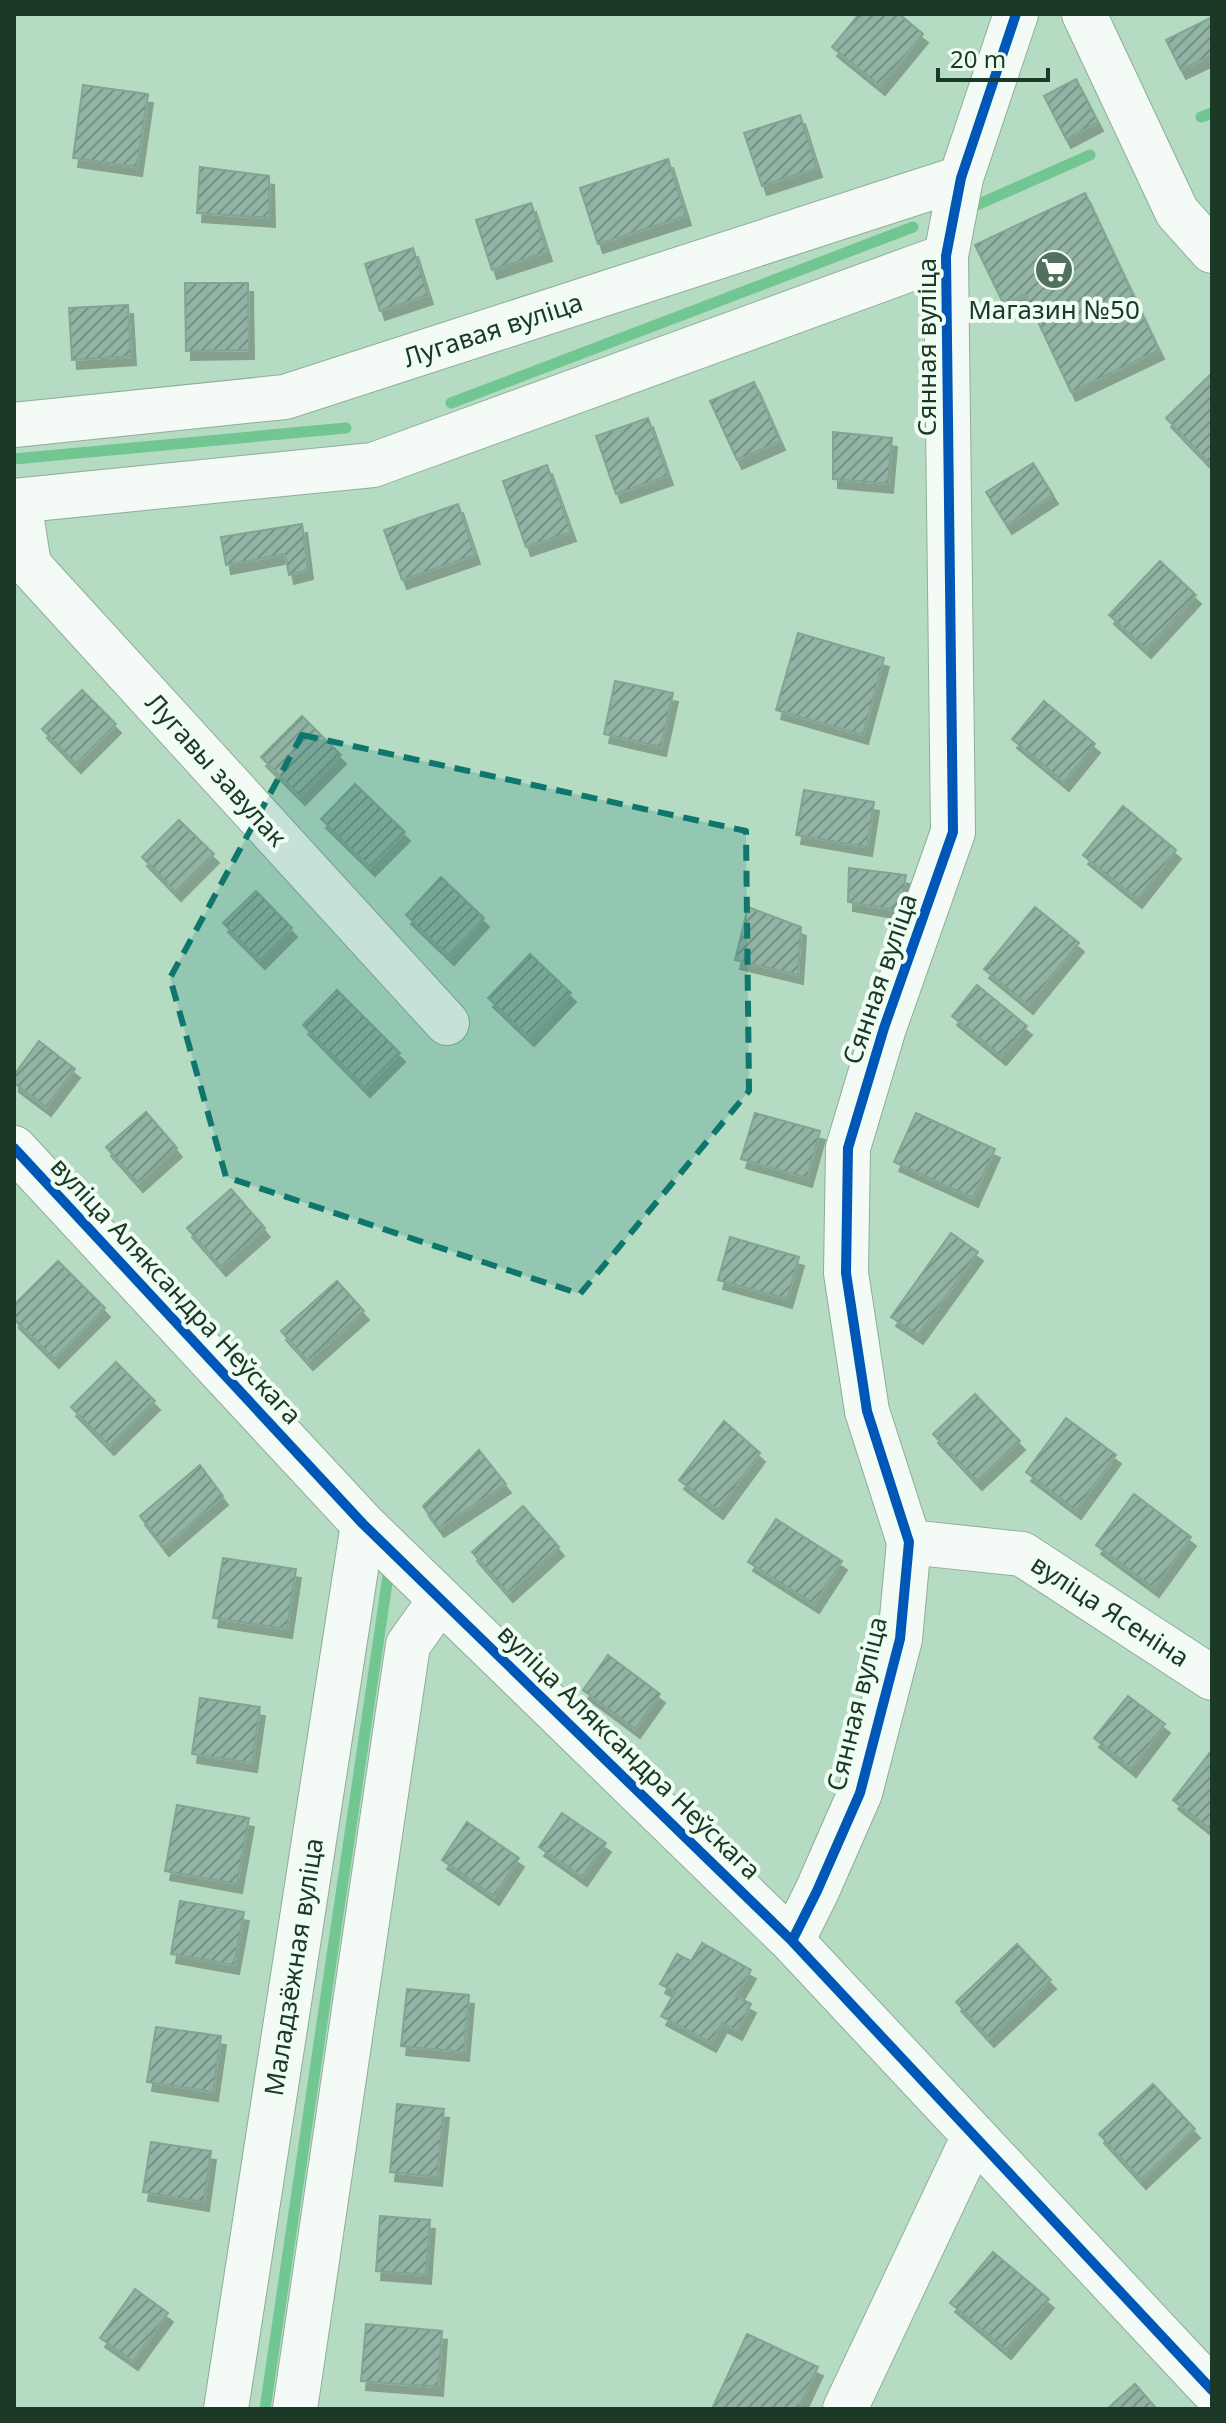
<svg xmlns="http://www.w3.org/2000/svg" width="1226" height="2423" font-family="'Noto Sans',sans-serif">
  <style>
    .lines { fill: none; stroke-linecap: round; stroke-linejoin: round }
    .stream { stroke: #72c692; stroke-width: 11 }
    .building { fill: url(#building-hatch); stroke: #81a595; stroke-width: 2; filter: url(#shadow) }
    .minor-casing { stroke: #8fad9a; stroke-width: 46 }
    .major-casing { stroke: #8fad9a; stroke-width: 46 }
    .minor { stroke: #f4faf6; stroke-width: 44 }
    .major { stroke: #f4faf6; stroke-width: 44 }
    .cycleway-casing { stroke: #f0fdf3; stroke-width: 15 }
    .cycleway { stroke: #0057b8; stroke-width: 10 }
    .marked { fill: #0f766e; fill-opacity: 0.2; stroke: #0f766e; stroke-width: 6; stroke-dasharray: 16 10; stroke-linejoin: round }
    .labels { text-anchor: middle; stroke-width: 8; stroke-linejoin: round; paint-order: stroke }
    .poi-label { font-size: 26px; fill: #1c3826; stroke: #f0fdf3 }
    .street-label { font-size: 26px; fill: #1c3826; stroke: #f0fdf3 }
  </style>
  <defs>
    <pattern id="building-hatch" width="6" height="6" patternUnits="userSpaceOnUse" patternTransform="scale(2)"><rect width="6" height="6" fill="#91b3a4"/><path d="M-1 1l2-2M0 6l6-6M5 7l2-2" fill="none" stroke="#769385"/></pattern>
    <filter id="shadow"><feDropShadow dx="5" dy="9" stdDeviation="0" flood-color="#0004"/></filter>
  </defs>
  <rect width="100%" height="100%" fill="#b5dbc2"/>
  <g class="lines">
    <!-- stream -->
    <path class="stream" d="M1201,117L1212,113
      M977,205L1090,155
      M451,403L913,227
      M14,459L346,428
      M265,2409L388,1576"/>
  </g>
  <!-- building -->
  <path class="building" d="M859,14H899L923,34L880,86L832,47Z
    M1212,17V55L1181,70L1166,40Z
    M1076,79L1098,122L1066,139L1044,96Z
    M83,85L148,94L137,167L73,158Z
    M800,115L817,168L762,186L744,133Z
    M668,159L686,216L598,244L580,188Z
    M200,167L269,176L270,218L197,213Z
    M1085,193L1159,350L1071,392L1025,294L1004,305L975,245Z
    M531,203L547,252L492,270L476,220Z
    M413,248L428,295L380,311L365,264Z
    M185,283H248L249,350L186,351Z
    M128,305L131,356L72,360L69,308Z
    M1210,375L1212,377V466L1166,418Z
    M754,382L780,441L737,460L710,401Z
    M648,418L668,476L616,494L596,436Z
    M833,432L892,438L888,484L833,479Z
    M1033,463L1053,495L1007,525L986,492Z
    M547,465L571,532L526,547L503,481Z
    M458,504L475,555L402,580L384,530Z
    M302,524L308,570L289,575L285,554L226,565L221,537Z
    M1160,561L1196,595L1146,649L1109,615Z
    M798,633L884,658L863,735L776,710Z
    M615,681L673,693L661,747L604,734Z
    M82,690L116,724L76,764L42,729Z
    M1044,701L1095,744L1064,782L1012,739Z
    M302,716L341,755L300,796L261,757Z
    M355,784L405,832L370,867L321,819Z
    M804,790L874,802L867,847L796,835Z
    M1123,806L1176,850L1137,899L1083,855Z
    M179,820L214,854L176,892L142,857Z
    M849,868L906,875L900,911L848,902Z
    M441,877L484,918L449,956L406,915Z
    M256,891L292,928L260,960L223,923Z
    M748,907L801,927L798,975L735,960Z
    M1035,907L1079,943L1028,1005L984,969Z
    M530,954L571,993L529,1037L488,998Z
    M977,985L1027,1026L1001,1056L952,1016Z
    M337,990L400,1053L365,1088L303,1025Z
    M39,1041L75,1069L46,1107L14,1083V1075Z
    M146,1112L177,1148L138,1183L106,1147Z
    M755,1113L820,1131L807,1178L741,1159Z
    M916,1113L995,1149L973,1198L894,1162Z
    M231,1189L265,1228L221,1267L187,1228Z
    M951,1233L978,1252L918,1335L891,1317Z
    M730,1237L799,1257L787,1299L718,1280Z
    M58,1261L105,1308L54,1359L14,1319V1305Z
    M337,1281L364,1311L308,1361L281,1331Z
    M116,1362L155,1401L109,1446L71,1407Z
    M975,1394L1020,1441L977,1481L933,1434Z
    M1066,1418L1116,1455L1076,1510L1026,1472Z
    M724,1421L760,1453L718,1510L679,1480Z
    M479,1450L506,1484L439,1528L423,1506Z
    M200,1465L223,1496L164,1547L140,1516Z
    M1134,1494L1191,1537L1154,1588L1096,1545Z
    M523,1506L559,1547L508,1593L472,1552Z
    M776,1519L842,1561L814,1604L748,1562Z
    M223,1558L296,1569L287,1629L213,1618Z
    M608,1655L660,1694L635,1729L583,1690Z
    M1128,1696L1165,1724L1131,1768L1094,1738Z
    M200,1698L260,1707L252,1763L192,1754Z
    M1212,1750V1831L1173,1800Z
    M177,1805L249,1818L237,1884L165,1871Z
    M562,1813L606,1843L582,1877L539,1847Z
    M467,1822L519,1858L494,1896L442,1860Z
    M180,1901L244,1912L234,1965L171,1954Z
    M702,1943L751,1970L736,1996L751,2004L737,2031L722,2023L711,2043L661,2016L675,1992L660,1984L677,1954L691,1961Z
    M1017,1944L1051,1980L989,2038L956,2002Z
    M407,1989L469,1995L464,2052L401,2046Z
    M156,2027L221,2036L213,2092L147,2082Z
    M1153,2084L1195,2129L1141,2180L1099,2134Z
    M397,2104L444,2109L437,2177L390,2172Z
    M151,2142L211,2151L204,2202L143,2192Z
    M380,2216L430,2220L426,2275L376,2271Z
    M993,2252L1049,2299L1006,2350L950,2303Z
    M135,2289L168,2313L133,2361L100,2338Z
    M366,2324L442,2331L438,2387L361,2381Z
    M747,2334L818,2367L798,2409H712Z
    M1135,2384L1157,2409H1107Z"/>
  <g class="lines">
    <defs>
      <path id="minor" d="M14,425L285,397L961,178
        M14,501L373,465L946,256
        M19,501L29,565L447,1023
        M14,1148L363,1524L792,1941L1212,2390
        M909,1542L1022,1554L1212,1678
        M792,1941L817,1891L860,1793L900,1639L909,1542L867,1411L846,1273L848,1148L884,1028L953,832L946,256L961,178L1016,14
        M226,2409L363,1524
        M295,2409L408,1645L440,1600
        M845,2409L974,2136"/>
      <path id="major" d="M1084,14L1177,212L1212,251"/>
    </defs>
    <!-- minor casing -->
    <use href="#minor" class="minor-casing"/>
    <!-- major casing -->
    <use href="#major" class="major-casing"/>
    <!-- minor -->
    <use href="#minor" class="minor"/>
    <!-- major -->
    <use href="#major" class="major"/>
    <defs>
      <path id="cycleway" d="M14,1148L363,1524L792,1941L1212,2390
        M792,1941L817,1891L860,1793L900,1639L909,1542L867,1411L846,1273L848,1148L884,1028L953,832L946,256L961,178L1016,14"/>
    </defs>
    <!-- cycleway casing -->
    <use href="#cycleway" class="cycleway-casing"/>
    <!-- cycleway -->
    <use href="#cycleway" class="cycleway"/>
  </g>
  <!-- marked area -->
  <path class="marked" d="M302,735L746,831L749,1091L580,1294L226,1177L170,978Z"/>
  <!-- icons -->
  <defs>
    <symbol id="supermarket-disc" viewBox="-11 -11 22 22"><circle r="9.5" fill="#52715d" stroke="#f0fdf3"/><path d="M-6-5.5h2.5l.6 2H6L4.5 2H-2.5L-4.4-4H-6ZM-1.5 3.2a1.3 1.3 0 1 0 .1 0ZM3 3.2a1.3 1.3 0 1 0 .1 0Z" fill="#fff"/></symbol>
  </defs>
  <g fill-rule="evenodd">
    <use href="#supermarket-disc" x="1032" y="248" width="44" height="44"/>
  </g>
  <g class="labels">
    <!-- poi labels -->
    <g class="poi-label">
      <text x="1054" y="319">Магазин №50</text>
    </g>
    <!-- street labels -->
    <g class="street-label">
      <text transform="translate(493 330) rotate(-18)" y="9">Лугавая вуліца</text>
      <text transform="translate(927 347) rotate(-90)" y="9">Сянная вуліца</text>
      <text transform="translate(216 770) rotate(48)" y="9">Лугавы завулак</text>
      <text transform="translate(880 979) rotate(-71)" y="9">Сянная вуліца</text>
      <text transform="translate(176 1291) rotate(47)" y="9">вуліца Аляксандра Неўскага</text>
      <text transform="translate(1110 1611) rotate(33)" y="9">вуліца Ясеніна</text>
      <text transform="translate(857 1704) rotate(-76)" y="9">Сянная вуліца</text>
      <text transform="translate(629 1752) rotate(44)" y="9">вуліца Аляксандра Неўскага</text>
      <text transform="translate(294 1967) rotate(-81)" y="9">Маладзёжная вуліца</text>
    </g>
  </g>
  <!-- border -->
  <rect width="1226" height="2423" fill="none" stroke="#1c3826" stroke-width="32"/>
  <!-- scale -->
  <path d="M938 68v12h110v-12" fill="none" stroke="#1c3826" stroke-width="4"/>
  <text x="950" y="68" font-size="24" fill="#1c3826" stroke="#f0fdf3" stroke-width="6" paint-order="stroke">20 m</text>
</svg>
